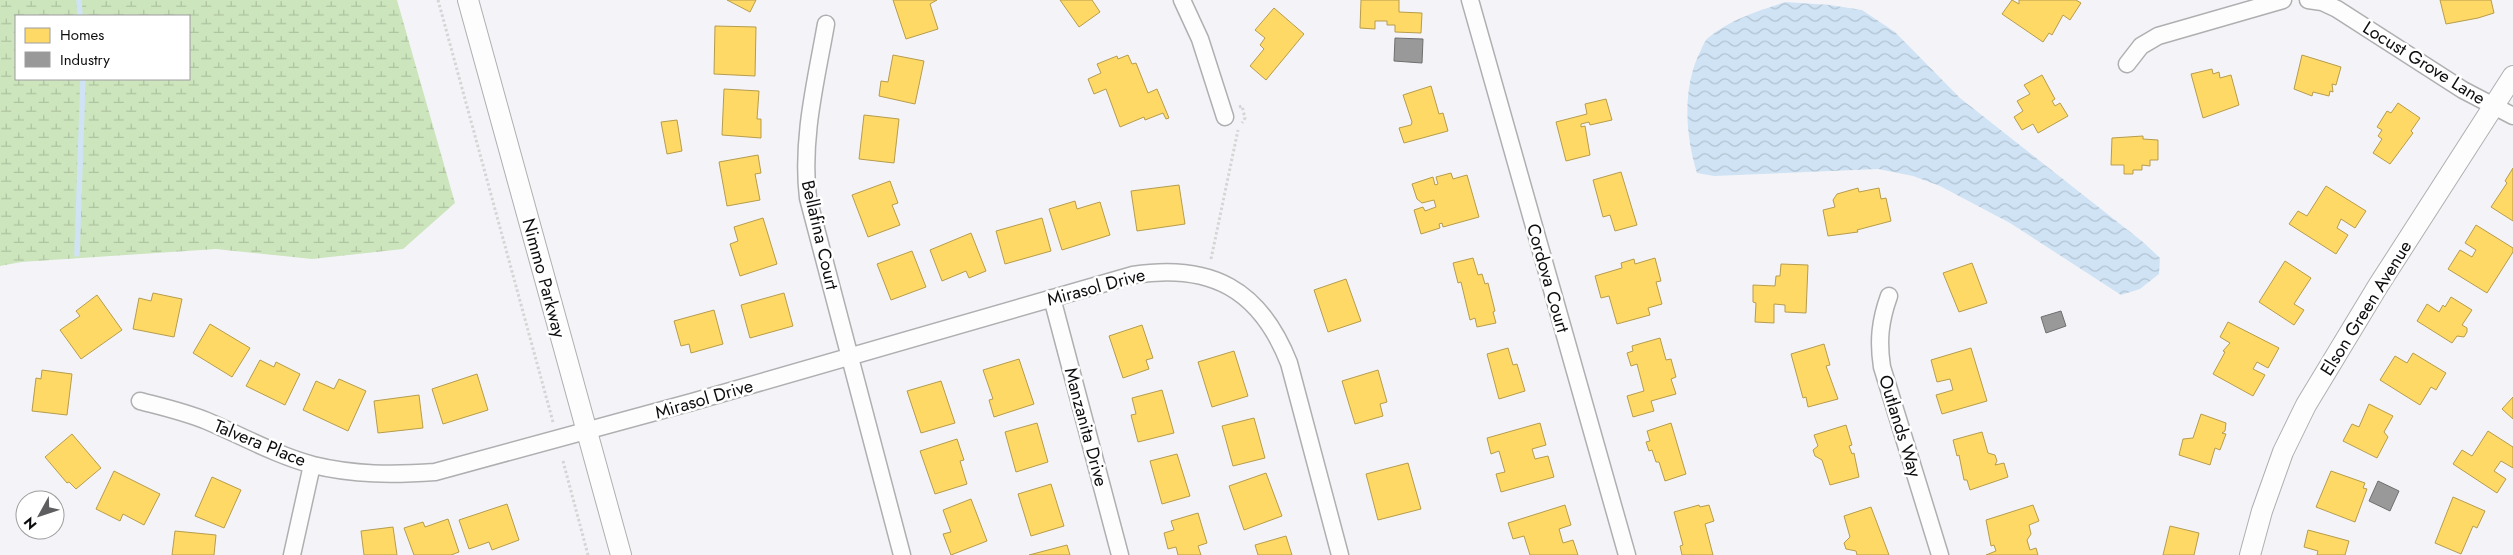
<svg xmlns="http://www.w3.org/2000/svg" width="2513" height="555" font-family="Jost,sans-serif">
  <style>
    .wetland { fill: url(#wetland-marsh); fill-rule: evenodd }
    .water { fill: url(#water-waves) }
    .homes { fill: #ffd966; stroke: #b69c4c }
    .industry { fill: #999; stroke: #6f6f70 }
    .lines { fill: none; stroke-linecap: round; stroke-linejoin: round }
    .stream { stroke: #cfe3f5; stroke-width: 5.5 }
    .minor-casing { stroke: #afafb1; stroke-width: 19 }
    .tertiary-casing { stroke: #afafb1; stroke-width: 22 }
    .path { stroke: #d5d5d6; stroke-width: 3; stroke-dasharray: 2.5 2.5; stroke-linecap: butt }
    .minor { stroke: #fdfdfe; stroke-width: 16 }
    .tertiary { stroke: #fdfdfe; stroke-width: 20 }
    .labels { text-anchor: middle; stroke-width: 5; stroke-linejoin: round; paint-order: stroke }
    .street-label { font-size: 18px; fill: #0d0d0f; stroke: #fff }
  </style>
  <defs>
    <pattern id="wetland-marsh" width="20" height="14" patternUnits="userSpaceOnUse" patternTransform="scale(1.25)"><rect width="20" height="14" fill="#cce5bc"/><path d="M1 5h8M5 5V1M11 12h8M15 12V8" fill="none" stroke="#aec3a0"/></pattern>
    <pattern id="water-waves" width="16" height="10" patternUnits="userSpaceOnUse" patternTransform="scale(1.25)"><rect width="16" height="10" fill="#cfe3f5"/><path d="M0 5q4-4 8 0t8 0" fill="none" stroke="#b1c2d1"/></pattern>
  </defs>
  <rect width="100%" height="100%" fill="#f4f4f8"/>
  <!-- wetland -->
  <path class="wetland" d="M0,0H397L455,203L403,249L312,259L216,249L21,262L0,266ZM16,16H189V79H16Z"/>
  <!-- water -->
  <path class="water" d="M1785,2L1830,5L1862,10L1895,32L1960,98L2143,242L2160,258L2159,274L2140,289L2121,295L2010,223L1940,186L1913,176L1878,169L1714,176L1697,173C1685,135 1682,86 1701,50C1703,45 1705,40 1709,37C1731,19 1758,11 1785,2Z"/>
  <!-- homes -->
  <path class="homes" d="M727,0H756L750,12Z
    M893,0H937L930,4L938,29L906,39Z
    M1060,0H1092L1100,12L1079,27Z
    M1361,0H1399V12L1422,13L1421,33L1395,32V25H1387V21H1375V29L1360,28Z
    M2012,0L2019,4V0H2076L2081,3L2070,20L2063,15L2052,35L2049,33L2043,42L2002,14Z
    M2440,0H2491L2494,13L2478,18L2446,24Z
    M1274,8L1304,34L1266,80L1250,66L1264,49L1260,45L1265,38L1255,30Z
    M715,26L756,27L755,76L714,74Z
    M893,55L924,61L915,104L879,96L881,81L888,82Z
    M1128,55L1132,64L1136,63L1148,93L1157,89L1169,118L1166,119L1163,113L1145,120L1144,117L1120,127L1106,89L1094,94L1088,79L1101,73L1097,64L1117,56L1118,59Z
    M2302,55L2341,67L2336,85L2332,84L2333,92L2330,91L2329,96L2313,92L2312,96L2294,89Z
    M2212,69L2213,74L2219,72L2220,78L2231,75L2239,105L2203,118L2191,74Z
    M2042,75L2055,99L2052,101L2055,106L2060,103L2068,116L2038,133L2033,124L2022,130L2014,117L2023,111L2017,101L2030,94L2024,85Z
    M1431,86L1439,114L1443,113L1448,131L1404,143L1399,128L1411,125L1412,122L1403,95Z
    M724,89L759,91L757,119H761V138L722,135Z
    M1606,99L1612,120L1590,125L1589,122L1581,124V127L1585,126L1590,155L1566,161L1556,122L1587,114L1585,104Z
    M2398,103L2420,118L2411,131L2413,133L2390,164L2373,153L2382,139L2378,136L2382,130L2377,127L2387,111L2391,113Z
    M864,115L899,119L894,163L859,159Z
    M677,120L682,151L667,154L661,122Z
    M2143,136V139L2158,140V160H2150V166L2142,165V170H2133V174H2124V165H2111L2112,138Z
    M758,155L761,173L755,174L760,200L727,206L719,162Z
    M2513,168V221L2491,207L2507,183L2505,181Z
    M1621,172L1637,225L1615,231L1610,215L1603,217L1593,180Z
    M1451,173L1453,179L1467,175L1479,217L1443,227L1442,223L1439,224L1440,228L1421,234L1414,210L1423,207L1425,211L1436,207L1434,200L1422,203L1417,199L1412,184L1433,177L1435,185L1438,184L1436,177Z
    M890,181L898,203L892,205L900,225L868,237L852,195Z
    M1179,185L1185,224L1137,231L1131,191Z
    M2326,186L2366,211L2355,228L2341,219L2337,228L2348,235L2336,254L2289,224L2298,211L2307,216Z
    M1858,188L1859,192L1879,188L1881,199L1886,198L1891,221L1857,230L1858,232L1828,236L1823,210L1835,207L1833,200L1837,194Z
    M1075,201L1077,209L1100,202L1110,235L1062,250L1049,209Z
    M763,218L777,264L740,276L730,244L738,241L734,227Z
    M1042,218L1051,251L1005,264L996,231Z
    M2476,225L2513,248V252L2487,293L2448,269L2460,250L2472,257L2476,250L2465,243Z
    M971,233L986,271L969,278L966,271L942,281L930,250Z
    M912,251L926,287L891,300L877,264Z
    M1473,258L1478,275L1482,274L1485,284L1488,283L1495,311L1493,312L1496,323L1477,327L1475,318L1470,320L1461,282L1458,283L1453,263Z
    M1655,258L1661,281L1656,282L1662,304L1648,308L1650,315L1617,324L1609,296L1601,298L1595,276L1622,268L1621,263L1634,259L1635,264Z
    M2285,261L2311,278L2294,304L2304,310L2294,325L2259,302Z
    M1972,263L1987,303L1959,312L1943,273Z
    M1781,264L1808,265L1806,313L1785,312V305L1774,304V323L1755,322L1756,303L1753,302V285L1775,286L1776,276H1780Z
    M1346,279L1361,321L1328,332L1314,290Z
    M153,293L182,299L174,337L133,329L139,298L151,301Z
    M784,293L793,326L750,338L741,305Z
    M97,295L122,330L81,359L60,330L80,316L76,311Z
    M2451,297L2472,310L2462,325L2467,328V332L2464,337L2457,336L2452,343L2417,321L2427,304L2439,312L2443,305L2445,307Z
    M714,310L723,344L691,353L689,344L681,346L674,321Z
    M2228,322L2279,348L2268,368L2257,362L2253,369L2265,375L2253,396L2213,374L2225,352L2223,351L2230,343L2220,337Z
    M210,324L250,348L232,377L193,353Z
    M1142,325L1153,358L1146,360L1149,369L1123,378L1109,336Z
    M1660,338L1666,360L1671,359L1676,377L1671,379L1676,394L1651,401L1654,411L1633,417L1627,396L1644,391L1637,364L1631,366L1627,353L1633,351L1632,346Z
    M1824,344L1830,365L1826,366L1838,399L1808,407L1806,397L1803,398L1791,354Z
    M1508,348L1513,365L1517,364L1525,391L1499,399L1487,354Z
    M1971,348L1987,401L1942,414L1936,395L1953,390L1950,379L1937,382L1931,360Z
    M1234,351L1248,396L1212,407L1198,362Z
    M2413,353L2446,373L2436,390L2431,387L2420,405L2380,380L2395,356L2407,363Z
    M1019,359L1034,404L994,417L989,400L993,399L983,370Z
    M260,360L274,367L276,362L300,374L285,405L246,386Z
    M42,370L72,374L67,415L32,411L36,378L41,379Z
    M1378,370L1387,402L1380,404L1383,416L1355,424L1342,381Z
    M477,374L488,410L443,424L432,389Z
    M339,379L366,391L348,431L303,410L316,381L334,389Z
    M941,381L955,423L921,433L907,391Z
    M1162,390L1174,433L1138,442L1131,415L1136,414L1132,398Z
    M419,395L423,428L378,433L374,401Z
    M2513,397V419L2502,409Z
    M2369,404L2393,416L2384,432L2388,437L2377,458L2343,441L2352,424L2359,427Z
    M2201,414L2226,423L2225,431L2222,433L2226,434L2220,450L2215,448L2210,465L2179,455L2183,439L2193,438Z
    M1254,418L1265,458L1233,466L1222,426Z
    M1037,423L1048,462L1016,472L1005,432Z
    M1540,423L1546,445L1532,449L1535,459L1548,456L1554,477L1501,492L1496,474L1505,472L1499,451L1491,454L1487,438Z
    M1671,423L1686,474L1665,481L1659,462H1656L1652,450L1649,451L1646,442L1650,441L1647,431Z
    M1846,425L1852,445L1849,446L1852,454L1854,453L1859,477L1830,485L1822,460L1815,456L1813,450L1818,446L1814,435Z
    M2488,431L2513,447V468L2501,461L2494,471L2506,479L2497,493L2453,464L2462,450L2472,456Z
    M1982,432L1988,453L1995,455L1997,461L1995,465L2004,463L2008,477L1970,490L1967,480H1964L1959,455L1957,456L1953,440Z
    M72,434L101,468L76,489L69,482L67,483L45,457Z
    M957,439L964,460L960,461L967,484L935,494L920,451Z
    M1177,454L1190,496L1162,504L1150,461Z
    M1408,463L1421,509L1378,520L1366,474Z
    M114,471L160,494L144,525L123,514L120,521L96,509Z
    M2331,471L2365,483L2363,488L2367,489L2355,522L2316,507Z
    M1266,473L1282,516L1244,530L1229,486Z
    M212,477L241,490L224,528L195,516Z
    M1051,484L1064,526L1031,536L1018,494Z
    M2453,497L2485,511L2477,528L2473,526L2461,554L2435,543Z
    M971,499L987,541L951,555L943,534L951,532L943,510Z
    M507,504L519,540L492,550L489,542L469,549L459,520Z
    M1565,505L1571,525L1559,529L1563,543L1573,540L1578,555H1530L1524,536L1513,539L1508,523Z
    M1699,505L1700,507L1709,505L1714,521L1705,524L1713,555H1682L1680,546L1683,545L1674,512Z
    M2033,505L2039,521L2029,525L2031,534L2027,540L2030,550L2036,548L2038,555H1986L1996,551L1994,545L1991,546L1986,520Z
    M1871,507L1889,555H1857L1856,551L1846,549L1844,543L1850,537L1844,516Z
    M1198,513L1207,543L1198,546L1201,555H1178L1176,547L1168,549L1164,533L1174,530L1171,521Z
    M448,519L459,552L451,555H414L404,528L423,522L425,527Z
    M2170,526L2199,533L2194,555H2163Z
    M393,527L397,555H364L361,531Z
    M2308,530L2349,541L2345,555H2317L2318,551L2304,547Z
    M175,531L216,535L214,555H172Z
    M1286,536L1292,555H1258L1255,545Z
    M1067,545L1070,555H1029Z"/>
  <!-- industry -->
  <path class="industry" d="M1395,38L1423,39L1422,63L1394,61Z
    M2061,311L2066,326L2046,333L2041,317Z
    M2378,481L2399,491L2390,511L2369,501Z"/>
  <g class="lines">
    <!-- stream -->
    <path class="stream" d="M79,0L80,16
      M77,254L83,79"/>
    <defs>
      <path id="minor" d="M1182,0L1200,39L1225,117
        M1470,0L1627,555
        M2308,0L2322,2L2337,9L2463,90L2513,116
        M826,24C816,81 801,139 808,198L902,555
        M2127,64L2141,46L2158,36L2283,0
        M1889,296C1880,321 1878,341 1882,367L1940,555
        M1052,298L1120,555
        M140,401C163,407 185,412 207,421C242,436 276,455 313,465C354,475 393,475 435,472L692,402L1133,275C1211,263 1260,289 1289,363L1340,555
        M292,555L312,465"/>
      <path id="tertiary" d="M468,0L621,555
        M2250,555L2262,511L2283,452L2306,405L2378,286L2513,76"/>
    </defs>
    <!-- minor casing -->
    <use href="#minor" class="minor-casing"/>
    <!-- tertiary casing -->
    <use href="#tertiary" class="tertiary-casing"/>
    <!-- path -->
    <path class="path" d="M438,0L553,422
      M1239,107L1242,106L1245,118L1242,123
      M1211,259L1238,130
      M563,461L588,555"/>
    <!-- minor -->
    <use href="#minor" class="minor"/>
    <!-- tertiary -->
    <use href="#tertiary" class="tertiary"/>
  </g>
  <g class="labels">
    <!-- street labels -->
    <g class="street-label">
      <text transform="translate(2424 63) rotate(32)" y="6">Locust Grove Lane</text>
      <text transform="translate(820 235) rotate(77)" y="6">Bellafina Court</text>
      <text transform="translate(544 278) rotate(75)" y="6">Nimmo Parkway</text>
      <text transform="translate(1548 278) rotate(74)" y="6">Cordova Court</text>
      <text transform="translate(1096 287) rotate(-15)" y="6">Mirasol Drive</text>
      <text transform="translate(2366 308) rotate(-58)" y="6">Elson Green Avenue</text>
      <text transform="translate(704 399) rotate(-16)" y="6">Mirasol Drive</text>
      <text transform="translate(1900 426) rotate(73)" y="6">Outlands Way</text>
      <text transform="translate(1086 427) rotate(75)" y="6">Manzanita Drive</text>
      <text transform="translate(260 443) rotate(22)" y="6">Talvera Place</text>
    </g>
  </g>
  <!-- legend -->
  <rect x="15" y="15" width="175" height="65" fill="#ffffff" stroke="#9e9e9f"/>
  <rect x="25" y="28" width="25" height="15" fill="#ffd966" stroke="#9e9e9f"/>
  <text x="60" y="40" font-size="15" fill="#0d0d0f">Homes</text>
  <rect x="25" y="52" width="25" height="15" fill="#999999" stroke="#9e9e9f"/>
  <text x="60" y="65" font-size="15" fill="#0d0d0f">Industry</text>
  <!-- north arrow -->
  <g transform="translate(40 515) rotate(230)"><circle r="24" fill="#ffffff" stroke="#9e9e9f"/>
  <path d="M0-4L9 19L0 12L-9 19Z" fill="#5e5e61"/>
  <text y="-8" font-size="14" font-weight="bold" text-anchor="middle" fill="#0d0d0f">N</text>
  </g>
</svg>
